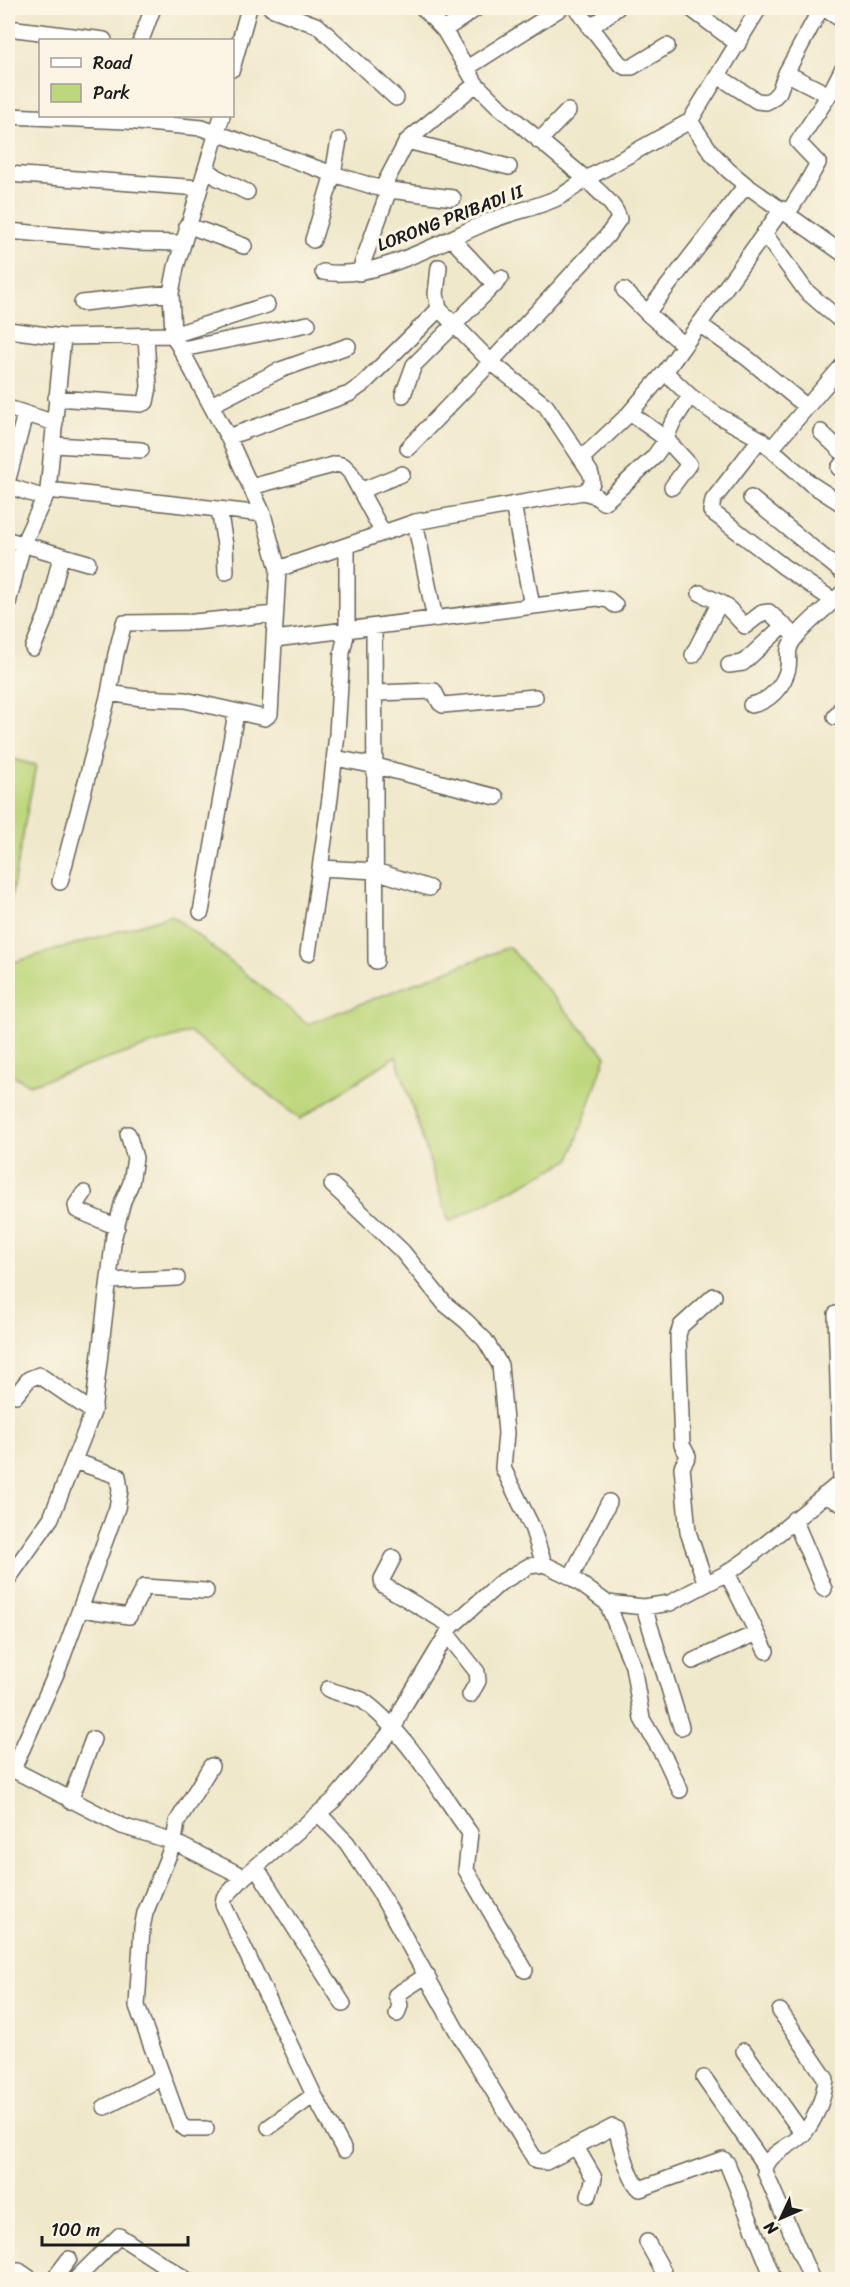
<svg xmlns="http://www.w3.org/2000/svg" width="850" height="2287" font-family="Sriracha,sans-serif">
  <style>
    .green { fill: #bdd77c; stroke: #6c7a4c; stroke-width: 1.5 }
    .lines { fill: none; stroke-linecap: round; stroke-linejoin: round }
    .minor-casing { stroke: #666359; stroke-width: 18 }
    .minor { stroke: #fff; stroke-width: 15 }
    .labels { text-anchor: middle; stroke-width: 6; stroke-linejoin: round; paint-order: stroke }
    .street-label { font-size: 18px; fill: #1c1c1c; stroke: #fcf5e5 }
  </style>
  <rect width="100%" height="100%" fill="#fcf5e5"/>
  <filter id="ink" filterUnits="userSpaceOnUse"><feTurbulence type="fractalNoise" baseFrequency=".0167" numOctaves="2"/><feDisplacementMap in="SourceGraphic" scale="12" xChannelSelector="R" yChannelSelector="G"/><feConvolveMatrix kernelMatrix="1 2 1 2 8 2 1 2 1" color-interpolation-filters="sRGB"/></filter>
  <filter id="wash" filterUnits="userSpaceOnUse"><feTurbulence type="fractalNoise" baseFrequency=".008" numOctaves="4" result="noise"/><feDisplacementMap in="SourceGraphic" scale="24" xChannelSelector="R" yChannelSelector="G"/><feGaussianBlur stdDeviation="1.35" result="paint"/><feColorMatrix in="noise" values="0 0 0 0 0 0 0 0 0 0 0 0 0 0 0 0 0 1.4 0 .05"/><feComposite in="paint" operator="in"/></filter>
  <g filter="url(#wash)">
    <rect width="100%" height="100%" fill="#f0e8cb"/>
    <!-- green -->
    <path class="green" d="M8,758L36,765L8,913Z
      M172,915L308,1024L509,947L606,1056L570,1160L449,1222L396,1056L300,1119L190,1032L29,1085L8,1072V964Z"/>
  </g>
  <g filter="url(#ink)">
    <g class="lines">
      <defs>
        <path id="minor" d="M271,8L318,26L396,98
          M423,8L444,30L476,84L497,105L586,179L690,121
          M576,8L619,63L625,67H632L667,46
          M690,8L738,44
          M759,8L690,121L711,152L728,170L746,185L842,253
          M823,8L842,20
          M8,28L104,40
          M590,28L617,8
          M444,30L477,8
          M141,40L153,8
          M467,68L561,8
          M232,69L249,8
          M786,73L829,95
          M718,76L757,101L766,102L772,99L779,92L786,73L821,8
          M8,116L126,121L202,128L333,174L382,189L453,198
          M407,141L509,167
          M539,141L568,111
          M207,169L218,178L247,192
          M8,174L200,188
          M382,189L407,141L476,84
          M788,213L804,188L818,163L798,142L829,95L842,70
          M187,225L244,246
          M8,231L136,242L182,243
          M764,233L806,291L842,322
          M452,239L495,285
          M313,240L333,174L339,140
          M323,272C374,281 438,243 485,223C507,213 532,209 555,199C566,194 576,186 586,179C597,191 615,203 619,219L607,236L491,362L408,448
          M359,273L389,190
          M624,290L647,313
          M82,303L171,293
          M699,324L747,358L807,407
          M8,330L63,337L173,335L267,305
          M63,337L48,490L263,514
          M684,345L647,313L746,185
          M182,349L308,324
          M665,372L690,396L717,415L760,439L811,484L842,504
          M403,395L414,365L501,278
          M56,398L141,404L146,402L149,387L146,336
          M211,405L280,370L348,346
          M8,408L55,423
          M630,413L666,439L689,464L672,487
          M821,432L842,452
          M228,437L349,394L363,384L439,309
          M760,439L713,500L711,511L784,567L834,601
          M54,445L141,450
          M771,449L842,366
          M582,458L627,416L665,372L782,209
          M839,468L842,464
          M8,479L25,414
          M8,486L45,498
          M251,487L337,464L344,466L350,472L383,533
          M360,491L402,474
          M583,492L594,495L603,502L608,499L653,458L664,443L672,424L690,396
          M751,498L842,572
          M513,504L532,606
          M219,509L225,545L226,572
          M415,522L435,619
          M8,540L88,563
          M278,569L415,522L583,492C593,486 594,482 590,472L546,406L491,362L439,309L436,294L439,267
          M700,593L725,605L745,626L762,613L769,612L796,637
          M8,603L23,544L48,490
          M374,627L376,961
          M275,639L597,598L609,600L615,605
          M33,648L47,614L61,556
          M693,655L720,602
          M729,665L743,663L784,625
          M109,693L142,698L185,700L265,718L270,714L278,569L263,514L228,437L173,335L171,293L176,267L222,116
          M375,693L434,691L440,703L443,705L535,697
          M751,705C769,702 784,686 788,668C790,655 785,650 795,638C808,621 827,608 842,593
          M835,717L842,707
          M335,758L376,766L496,797
          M321,868L376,871L429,888
          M60,882L109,693L116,654L124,623L194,622L275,614
          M201,912L236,713
          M308,953L330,798L337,734L342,652L347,631V546
          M332,1185L402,1251L445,1304L466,1321L485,1340L500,1365L506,1433L503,1468L532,1527L544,1564
          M84,1193L76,1205L77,1210L117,1227
          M109,1281L177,1278
          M836,1314L841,1482
          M16,1395L29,1379L39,1375L93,1412
          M824,1495L842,1504
          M794,1519L824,1589
          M393,1558L382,1579L383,1585L452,1626
          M727,1573L766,1651
          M571,1577L609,1502
          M8,1579L51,1518L93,1412L114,1236L123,1201L131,1183L135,1158L128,1134
          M706,1584L688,1532L682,1467L688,1456L682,1445L678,1335L681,1326L714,1296
          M607,1603L633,1666L642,1719L666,1760L680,1790
          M644,1607L681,1727
          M81,1609L129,1616L144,1587L206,1591
          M447,1634L477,1672L478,1681L470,1695
          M693,1661L757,1633
          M328,1689C338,1694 357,1697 362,1700C404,1729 440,1792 470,1833L466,1870L525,1970
          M8,1767L122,1826L174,1842L244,1877
          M13,1769L59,1667L117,1508L120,1490L118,1476L74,1461
          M70,1801L93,1739
          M320,1815L347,1843L379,1891L457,2031L536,2161L546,2162L613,2127L616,2129C621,2144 628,2179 640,2189L723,2159L727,2163L774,2280
          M256,1867L343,2004
          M780,2011L826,2079C824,2097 816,2118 805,2132C794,2146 766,2152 765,2172L812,2280
          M397,2014L400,2005L396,1995L427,1975
          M744,2051L803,2134
          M704,2078L765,2166
          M105,2107L163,2077
          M269,2127L314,2095
          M206,2129H186L180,2124L137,2006L142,1928L145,1913L174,1842L177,1822L211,1766
          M576,2147L594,2178L589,2195
          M344,2150L314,2095L223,1904L224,1898L244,1877L334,1800L394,1728L402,1709L452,1626L500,1583L529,1566L544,1564L571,1577L607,1603L644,1607L670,1603L727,1573L746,1560L842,1481
          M647,2242L668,2280
          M12,2280L17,2271H19L32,2280
          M53,2280L69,2259
          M75,2280L119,2236L187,2280"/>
      </defs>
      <!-- minor casing -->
      <use href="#minor" class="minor-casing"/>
      <!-- minor -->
      <use href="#minor" class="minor"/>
    </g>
  </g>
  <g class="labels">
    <!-- street labels -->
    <g class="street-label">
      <text transform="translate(450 218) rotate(-21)" y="6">LORONG PRIBADI II</text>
    </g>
  </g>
  <!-- margin -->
  <rect width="850" height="2287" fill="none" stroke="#fcf5e5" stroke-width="30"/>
  <!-- legend -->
  <rect x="39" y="39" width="195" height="78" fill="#fcf5e5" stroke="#a29e95" stroke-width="1.5"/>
  <rect x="51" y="58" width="30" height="9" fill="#ffffff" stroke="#a29e95" stroke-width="1.5"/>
  <text x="93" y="69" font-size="18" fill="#1c1c1c">Road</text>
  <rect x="51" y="84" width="30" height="18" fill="#bdd77c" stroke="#a29e95" stroke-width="1.5"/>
  <text x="93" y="99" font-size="18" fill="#1c1c1c">Park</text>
  <!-- north arrow -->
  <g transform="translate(781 2218) rotate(226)" stroke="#fcf5e5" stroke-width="4.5" paint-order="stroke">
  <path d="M0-4.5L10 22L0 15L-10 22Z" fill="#1c1c1c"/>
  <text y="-9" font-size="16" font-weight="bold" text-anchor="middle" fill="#1c1c1c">N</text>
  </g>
  <!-- scale -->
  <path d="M42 2236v9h146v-9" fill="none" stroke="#1c1c1c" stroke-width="3"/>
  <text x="51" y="2236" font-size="18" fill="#1c1c1c" stroke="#fcf5e5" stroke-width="4.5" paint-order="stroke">100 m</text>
</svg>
